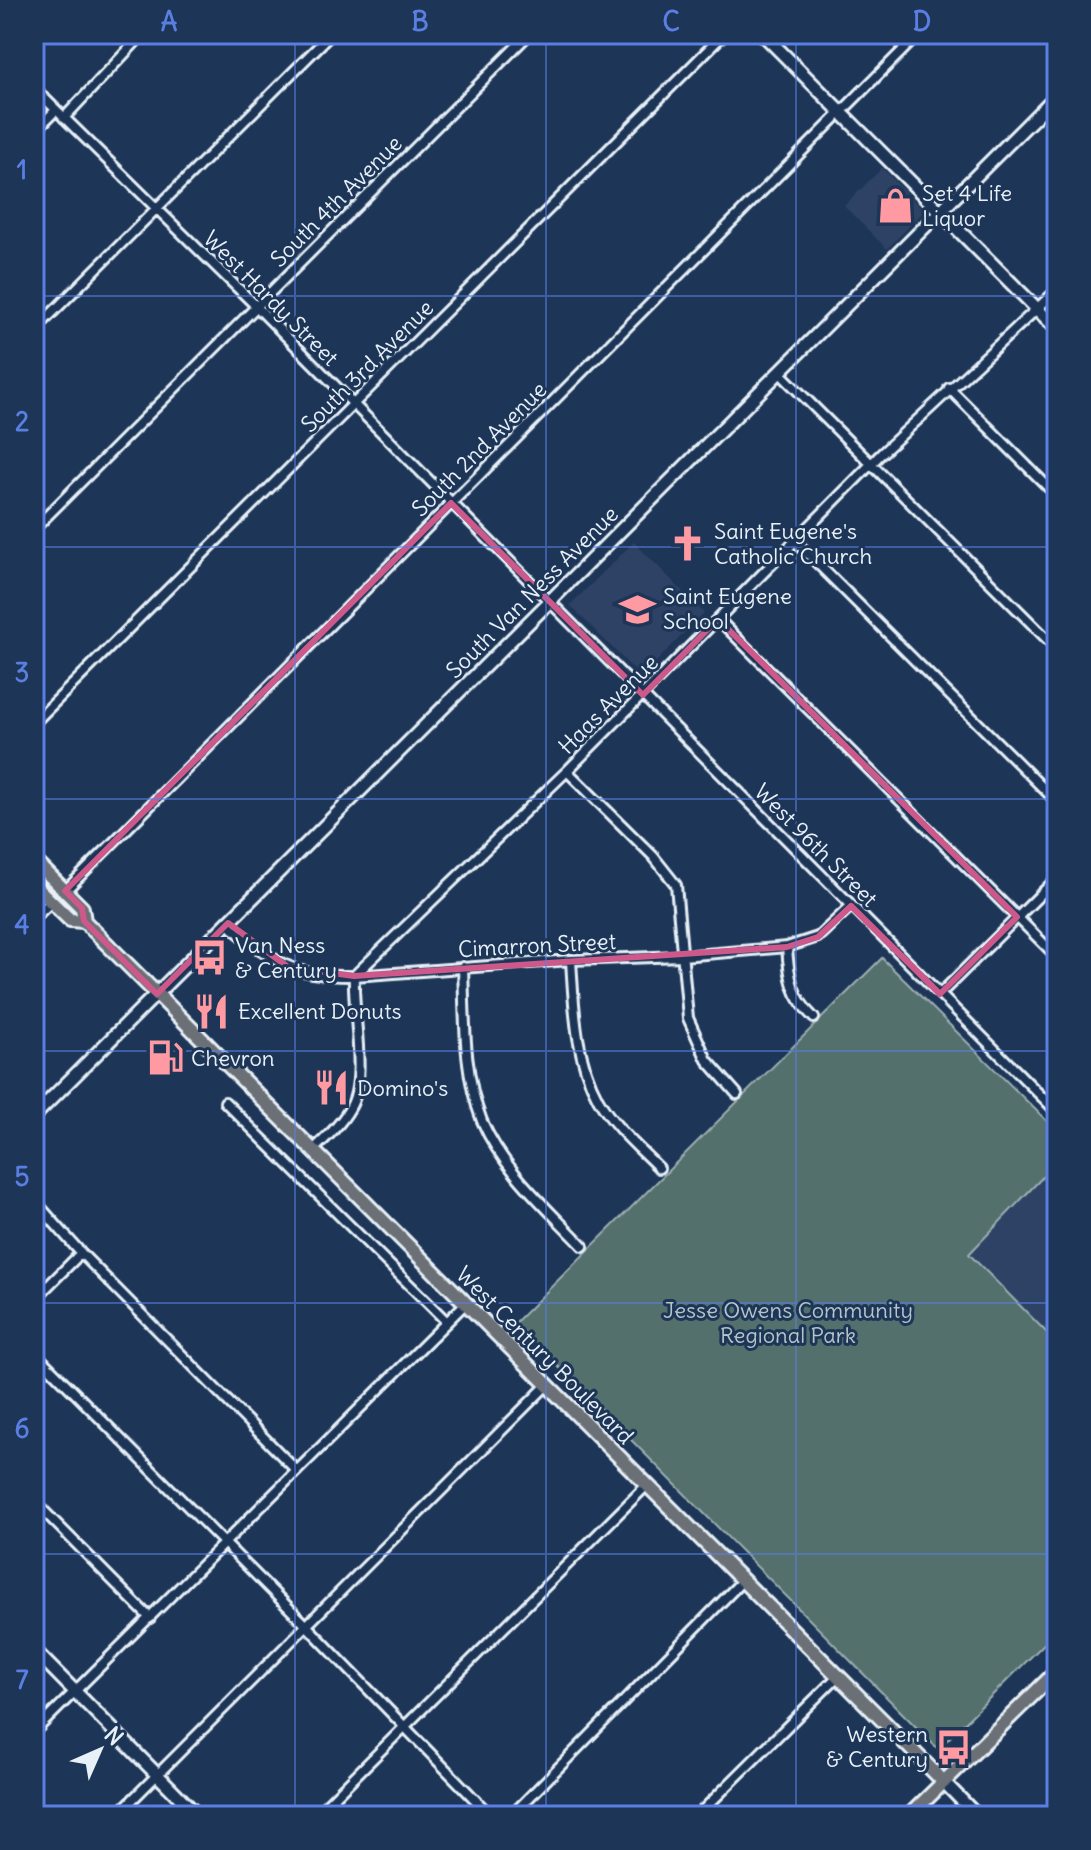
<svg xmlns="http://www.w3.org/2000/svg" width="1091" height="1850" font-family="Delius,sans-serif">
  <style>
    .built { fill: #2e4266 }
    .green { fill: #536f6d; stroke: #9eb0b2; stroke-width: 2 }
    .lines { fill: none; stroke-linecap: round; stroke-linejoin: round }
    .street-casing { stroke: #e8f1f8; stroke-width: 14 }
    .secondary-casing { stroke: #e8f1f8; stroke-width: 17 }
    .primary-casing { stroke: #e8f1f8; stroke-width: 18 }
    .street { stroke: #1d3557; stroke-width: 8 }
    .secondary { stroke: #1d3557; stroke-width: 11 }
    .primary { stroke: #6b6f75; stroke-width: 12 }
    .marked { fill: none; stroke: #cd598a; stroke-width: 6; stroke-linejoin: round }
    .grid { fill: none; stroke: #5a7fe2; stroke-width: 2; stroke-opacity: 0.55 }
    .labels { text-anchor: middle; stroke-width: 6; stroke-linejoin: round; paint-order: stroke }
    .poi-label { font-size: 22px; fill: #e8f1f8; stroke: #1d3557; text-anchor: start }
    .street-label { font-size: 22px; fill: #e8f1f8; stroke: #1d3557 }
    .park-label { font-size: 22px; fill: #b4c4c7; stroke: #1d3557 }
    .neatline { fill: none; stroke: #5a7fe2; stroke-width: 3 }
    .grid-label { font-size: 26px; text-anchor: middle; font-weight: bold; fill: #5a7fe2 }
  </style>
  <rect width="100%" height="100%" fill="#1d3557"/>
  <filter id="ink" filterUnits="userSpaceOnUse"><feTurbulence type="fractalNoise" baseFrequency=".0125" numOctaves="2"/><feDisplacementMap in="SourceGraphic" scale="16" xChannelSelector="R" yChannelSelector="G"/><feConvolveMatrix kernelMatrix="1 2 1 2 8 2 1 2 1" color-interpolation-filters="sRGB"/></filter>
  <g filter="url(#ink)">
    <!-- built -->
    <path class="built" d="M882,168L924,211L887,249L844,206Z
      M634,542L704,613L643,675H639L570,605Z
      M1057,1162V1343L969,1254Z"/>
    <!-- green -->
    <path class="green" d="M882,958L1057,1131V1162L969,1254L1057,1343V1631L938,1749L515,1323Z"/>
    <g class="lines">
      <defs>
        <path id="street" d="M34,88L256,306L1057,1112
          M64,118L143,34
          M34,132L56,110
          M34,331L331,34
          M779,372L1057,649
          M949,388L1057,496
          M34,529L529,34
          M796,542L1057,802
          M718,619L1057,957
          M34,723L724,34
          M567,771L653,856L676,885L688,1018L707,1060L737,1094
          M65,891L919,34
          M34,918L51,902
          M227,923C272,962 293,977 354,976L571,960L682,956L787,947L818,937L851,906
          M787,947C789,977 792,997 814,1018
          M571,960C574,1007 575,1057 598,1099C613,1126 638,1147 659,1168
          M463,967C465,1018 463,1073 482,1121C503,1170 547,1208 583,1246
          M940,994L1057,878
          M225,1102L447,1322
          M312,1151C326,1138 341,1124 350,1108C368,1079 352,1011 354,976L567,771L881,454L1057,290
          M34,1200L81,1253L297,1471
          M34,1300L81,1253
          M34,1352L306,1625L491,1816
          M34,1501L150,1618
          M34,1732L465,1304
          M116,1816L547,1385
          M315,1816L647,1485
          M511,1816L743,1580
          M697,1816L838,1676"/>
        <path id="secondary" d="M763,34L1057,329
          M34,1116L1057,95
          M34,1650L198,1816
          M944,1782L977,1816"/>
        <path id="primary" d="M34,860L82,908L84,921L944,1782
          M34,885L70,920L84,921
          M909,1816L1057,1671"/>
      </defs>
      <!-- street casing -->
      <use href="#street" class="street-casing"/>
      <!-- secondary casing -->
      <use href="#secondary" class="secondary-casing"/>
      <!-- primary casing -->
      <use href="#primary" class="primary-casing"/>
      <!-- street -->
      <use href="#street" class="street"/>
      <!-- secondary -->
      <use href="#secondary" class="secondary"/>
      <!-- primary -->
      <use href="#primary" class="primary"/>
    </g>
  </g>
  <!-- marked area -->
  <path class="marked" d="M451,503L643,695L718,619L1017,917L940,994L851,906L818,937L787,947L354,976L288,967L228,923L157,994L84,921L82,908L65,891Z"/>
  <!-- grid -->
  <path class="grid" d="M295,34V1816M546,34V1816M796,34V1816M34,296H1057M34,547H1057M34,799H1057M34,1051H1057M34,1303H1057M34,1554H1057"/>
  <!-- icons -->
  <defs>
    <symbol id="shop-bare" viewBox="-9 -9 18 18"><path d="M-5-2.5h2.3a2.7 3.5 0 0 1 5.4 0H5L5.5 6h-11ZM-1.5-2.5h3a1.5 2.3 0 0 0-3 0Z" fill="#ff9aa2" stroke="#1d3557" stroke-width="2.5" paint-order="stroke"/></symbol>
    <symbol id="church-bare" viewBox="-9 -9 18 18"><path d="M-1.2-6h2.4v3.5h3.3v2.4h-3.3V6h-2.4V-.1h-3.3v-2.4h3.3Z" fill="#ff9aa2" stroke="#1d3557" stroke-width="2.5" paint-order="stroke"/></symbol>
    <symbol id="school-bare" viewBox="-9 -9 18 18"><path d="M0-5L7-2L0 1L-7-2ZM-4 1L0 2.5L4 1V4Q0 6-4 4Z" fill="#ff9aa2" stroke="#1d3557" stroke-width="2.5" paint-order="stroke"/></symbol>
    <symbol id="bus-bare" viewBox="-9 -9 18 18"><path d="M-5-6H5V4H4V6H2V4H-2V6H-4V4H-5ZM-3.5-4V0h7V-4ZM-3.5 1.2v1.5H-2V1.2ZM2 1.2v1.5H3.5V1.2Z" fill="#ff9aa2" stroke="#1d3557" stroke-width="2.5" paint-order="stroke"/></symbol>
    <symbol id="restaurant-bare" viewBox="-9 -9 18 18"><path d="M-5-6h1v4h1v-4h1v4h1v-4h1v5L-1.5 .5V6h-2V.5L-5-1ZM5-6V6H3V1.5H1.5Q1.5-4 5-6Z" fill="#ff9aa2" stroke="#1d3557" stroke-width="2.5" paint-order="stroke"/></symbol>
    <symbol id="fuel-bare" viewBox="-9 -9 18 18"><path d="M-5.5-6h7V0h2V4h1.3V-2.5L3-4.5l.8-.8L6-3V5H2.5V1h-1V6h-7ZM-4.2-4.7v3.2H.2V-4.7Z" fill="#ff9aa2" stroke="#1d3557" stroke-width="2.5" paint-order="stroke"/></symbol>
  </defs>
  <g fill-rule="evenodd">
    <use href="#shop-bare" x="870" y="180" width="51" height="51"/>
    <use href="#church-bare" x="662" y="518" width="51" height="51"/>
    <use href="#school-bare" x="612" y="584" width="51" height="51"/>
    <use href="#bus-bare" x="184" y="932" width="51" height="51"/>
    <use href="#restaurant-bare" x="186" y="986" width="51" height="51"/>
    <use href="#fuel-bare" x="140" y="1032" width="51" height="51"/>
    <use href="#restaurant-bare" x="306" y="1062" width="51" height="51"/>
    <use href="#bus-bare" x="928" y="1722" width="51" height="51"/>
  </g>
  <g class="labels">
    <!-- poi labels -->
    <g class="poi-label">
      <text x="922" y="201">Set 4 Life<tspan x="922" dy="25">Liquor</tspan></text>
      <text x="714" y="539">Saint Eugene's<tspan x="714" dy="25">Catholic Church</tspan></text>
      <text x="663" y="604">Saint Eugene<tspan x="663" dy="25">School</tspan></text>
      <text x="235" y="953">Van Ness<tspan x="235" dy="25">&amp; Century</tspan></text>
      <text x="238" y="1019">Excellent Donuts</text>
      <text x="191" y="1066">Chevron</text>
      <text x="357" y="1096">Domino's</text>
      <text x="928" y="1742" text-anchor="end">Western<tspan x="928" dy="25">&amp; Century</tspan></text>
    </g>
    <!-- street labels -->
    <g class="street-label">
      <text transform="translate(336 201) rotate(-45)" y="8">South 4th Avenue</text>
      <text transform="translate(271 298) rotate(45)" y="8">West Hardy Street</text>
      <text transform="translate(367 366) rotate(-45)" y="8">South 3rd Avenue</text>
      <text transform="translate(479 449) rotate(-45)" y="8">South 2nd Avenue</text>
      <text transform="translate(532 592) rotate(-45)" y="8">South Van Ness Avenue</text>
      <text transform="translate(608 704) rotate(-45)" y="8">Haas Avenue</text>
      <text transform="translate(816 845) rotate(45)" y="8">West 96th Street</text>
      <text transform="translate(537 945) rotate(-3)" y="8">Cimarron Street</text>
      <text transform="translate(545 1355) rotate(45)" y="8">West Century Boulevard</text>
    </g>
    <!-- park labels -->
    <g class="park-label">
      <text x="788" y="1318">Jesse Owens Community<tspan x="788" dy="25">Regional Park</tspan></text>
    </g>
  </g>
  <!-- margin -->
  <rect width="1091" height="1850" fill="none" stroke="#1d3557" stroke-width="88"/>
  <!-- north arrow -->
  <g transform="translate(100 1750) rotate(45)" stroke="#1d3557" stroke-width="6" paint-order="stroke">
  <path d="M0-6L14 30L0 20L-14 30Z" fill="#e8f1f8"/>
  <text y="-12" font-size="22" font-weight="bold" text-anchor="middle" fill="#e8f1f8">N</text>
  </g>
  <rect x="44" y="44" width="1003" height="1762" class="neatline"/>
  <g class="grid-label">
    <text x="169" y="31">A</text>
    <text x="420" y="31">B</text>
    <text x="671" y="31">C</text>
    <text x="922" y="31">D</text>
    <text x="22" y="179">1</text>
    <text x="22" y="431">2</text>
    <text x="22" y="682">3</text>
    <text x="22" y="934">4</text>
    <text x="22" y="1186">5</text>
    <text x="22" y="1438">6</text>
    <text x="22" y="1689">7</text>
  </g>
</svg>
